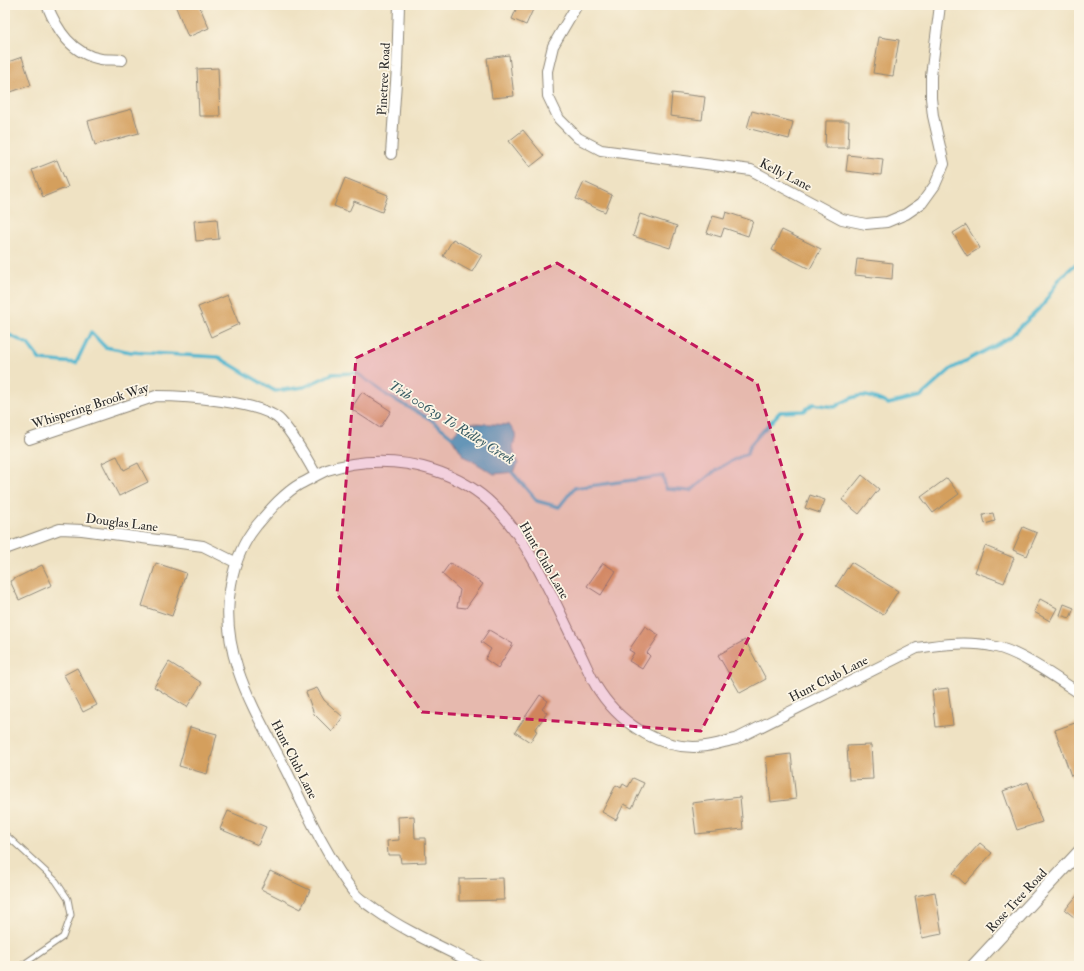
<svg xmlns="http://www.w3.org/2000/svg" width="1084" height="971" font-family="'IM FELL Double Pica',serif">
  <style>
    .water { fill: #50b6cf; stroke: #3e707d }
    .lines { fill: none; stroke-linecap: round; stroke-linejoin: round }
    .stream { stroke: #50b6cf; stroke-width: 3.5 }
    .building { fill: #d49f5d }
    .service-casing { stroke: #8d8677; stroke-width: 7 }
    .minor-casing { stroke: #8d8677; stroke-width: 12 }
    .tertiary-casing { stroke: #8d8677; stroke-width: 14 }
    .service { stroke: #fff; stroke-width: 5 }
    .minor { stroke: #fff; stroke-width: 10 }
    .tertiary { stroke: #fff; stroke-width: 12 }
    .marked { fill: #c2185b; fill-opacity: 0.2; stroke: #c2185b; stroke-width: 3; stroke-dasharray: 8 5; stroke-linejoin: round }
    .labels { text-anchor: middle; stroke-width: 3.5; stroke-linejoin: round; paint-order: stroke }
    .street-label { font-size: 13px; fill: #2b2b2b; stroke: #fcf5e5 }
    .water-label { font-size: 14px; font-style: italic; fill: #385c64; stroke: #fcf5e5 }
  </style>
  <rect width="100%" height="100%" fill="#fcf5e5"/>
  <filter id="ink" filterUnits="userSpaceOnUse"><feTurbulence type="fractalNoise" baseFrequency=".025" numOctaves="2"/><feDisplacementMap in="SourceGraphic" scale="8" xChannelSelector="R" yChannelSelector="G"/><feConvolveMatrix kernelMatrix="1 2 1 2 8 2 1 2 1" color-interpolation-filters="sRGB"/></filter>
  <filter id="wash" filterUnits="userSpaceOnUse"><feTurbulence type="fractalNoise" baseFrequency=".012" numOctaves="4" result="noise"/><feDisplacementMap in="SourceGraphic" scale="16" xChannelSelector="R" yChannelSelector="G"/><feGaussianBlur stdDeviation="0.9" result="paint"/><feColorMatrix in="noise" values="0 0 0 0 0 0 0 0 0 0 0 0 0 0 0 0 0 1.4 0 .05"/><feComposite in="paint" operator="in"/></filter>
  <g filter="url(#wash)">
    <rect width="100%" height="100%" fill="#efe2c3"/>
    <!-- water -->
    <path class="water" d="M473,423L509,425C522,438 511,438 514,451C514,455 517,460 518,464L514,472L494,474L464,456L451,437L463,424Z"/>
    <g class="lines">
      <!-- stream -->
      <path class="stream" d="M5,333L28,344L40,360L76,363L91,332L105,347L131,352L218,357L275,391L304,387L332,374L357,373L388,396L430,419L455,439
        M511,471L537,501L559,507L574,488L663,476L666,489L691,491C708,475 724,463 747,454L750,445L780,412L804,411L813,404L835,407C856,393 865,392 888,404L921,396L951,369L1010,337L1043,305L1060,278L1079,261"/>
    </g>
    <g id="blocks">
      <!-- building -->
      <path class="building" d="M175,5H199L209,28L188,37Z
        M518,5H535L526,25L512,19Z
        M879,37L899,40L893,76L873,73Z
        M509,55L514,96L492,98L487,58Z
        M22,57L31,85L5,94V63Z
        M218,68L220,116H199L197,69Z
        M672,93L705,97L702,120L670,116Z
        M132,109L139,133L95,145L88,121Z
        M752,111L793,122L789,139L747,128Z
        M826,121H849L848,148H825Z
        M523,130L544,156L530,167L509,141Z
        M848,155L883,159L881,175L846,171Z
        M57,160L68,187L43,197L32,170Z
        M345,178L388,195L382,212L354,201L349,212L334,206Z
        M584,182L612,195L605,212L576,199Z
        M726,212L753,221L748,236L724,228L721,237L707,233L713,216L724,219Z
        M640,214L677,226L670,248L633,236Z
        M217,219L219,239L196,241L194,221Z
        M966,225L980,248L967,256L953,233Z
        M782,230L821,249L810,269L772,250Z
        M453,239L482,255L472,272L443,256Z
        M857,259L893,263L892,279L855,275Z
        M227,295L239,324L211,337L198,307Z
        M362,392L391,411L380,428L351,409Z
        M117,456L124,470L138,463L148,482L119,496L102,463Z
        M862,475L879,489L859,514L842,500Z
        M947,478L959,494L933,513L921,497Z
        M810,495L825,500L820,513L805,508Z
        M993,513L995,521L985,524L983,515Z
        M1023,527L1037,533L1027,556L1013,550Z
        M985,546L1014,558L1004,583L975,572Z
        M851,562L898,591L883,615L836,586Z
        M156,563L186,573L172,616L142,606Z
        M450,563L483,584L466,608L457,607L460,590L442,574Z
        M603,563L616,571L601,595L587,586Z
        M42,565L52,585L19,600L10,581Z
        M1040,599L1057,608L1050,621L1034,612Z
        M1064,604L1074,608L1070,618L1060,615Z
        M645,626L659,635L647,653L650,656L642,669L629,661L634,653L629,650Z
        M489,630L513,644L498,668L485,659L491,649L481,642Z
        M745,640L766,679L740,693L718,655Z
        M169,662L202,683L187,707L154,687Z
        M77,668L97,705L83,712L64,675Z
        M317,688L324,700L343,717L332,732L314,714L306,692Z
        M948,688L953,725L936,727L932,690Z
        M540,695L548,701L542,709L547,713L535,730L537,731L530,742L515,732Z
        M1075,723L1079,734V773L1071,776L1055,730Z
        M190,727L217,734L207,774L179,766Z
        M871,745L873,779L849,780L847,746Z
        M791,754L796,799L771,802L766,757Z
        M633,778L644,783L632,808L624,804L616,820L602,812L616,785L621,788L623,784L628,787Z
        M1028,782L1042,822L1017,830L1003,791Z
        M740,797L743,829L696,834L692,803Z
        M228,811L266,827L258,845L220,829Z
        M414,816L415,838H425L426,862L401,863L400,855H388L387,841L399,840L398,817Z
        M980,843L992,853L965,884L953,873Z
        M270,871L310,890L301,909L261,889Z
        M503,878L504,900L459,901V879Z
        M935,892L942,934L922,938L915,896Z
        M1079,893V921L1065,910Z"/>
    </g>
  </g>
  <g filter="url(#ink)">
    <use href="#blocks" fill-opacity="0" stroke="#8d8677" stroke-width="1"/>
    <g class="lines">
      <defs>
        <path id="service" d="M5,834L56,881L68,899L71,915L63,937L21,966"/>
        <path id="minor" d="M47,5C57,30 72,54 101,59C107,60 115,59 122,60
          M577,5L553,46L547,71L548,96L559,119L578,138L601,150L751,170L842,219L866,224L887,222L906,214L922,203L935,185L944,164L933,116L931,98V76L940,5
          M391,154L397,68L399,5
          M29,439L156,396C183,396 263,401 281,421C295,437 306,457 316,475
          M5,549L60,529L82,530L203,546L235,562
          M479,966C444,948 406,932 374,909C368,904 360,900 355,894C329,861 307,813 288,774C257,713 217,655 231,584C235,562 242,543 257,525C269,511 284,493 300,484C309,480 318,474 327,470C360,459 399,459 433,470C455,477 477,489 494,506C531,542 557,609 581,655C587,667 592,681 600,692C623,726 664,752 706,746C716,745 726,741 736,739L917,648C943,644 969,641 996,647C1020,652 1058,679 1079,693"/>
        <path id="tertiary" d="M973,966L1079,852"/>
      </defs>
      <!-- service casing -->
      <use href="#service" class="service-casing"/>
      <!-- minor casing -->
      <use href="#minor" class="minor-casing"/>
      <!-- tertiary casing -->
      <use href="#tertiary" class="tertiary-casing"/>
      <!-- service -->
      <use href="#service" class="service"/>
      <!-- minor -->
      <use href="#minor" class="minor"/>
      <!-- tertiary -->
      <use href="#tertiary" class="tertiary"/>
    </g>
  </g>
  <!-- marked area -->
  <path class="marked" d="M557,263L757,383L802,534L701,731L422,712L337,594L356,358Z"/>
  <g class="labels">
    <!-- street labels -->
    <g class="street-label">
      <text transform="translate(383 79) rotate(-87)" y="5">Pinetree Road</text>
      <text transform="translate(786 174) rotate(27)" y="5">Kelly Lane</text>
      <text transform="translate(90 405) rotate(-18)" y="5">Whispering Brook Way</text>
      <text transform="translate(122 522) rotate(7)" y="5">Douglas Lane</text>
      <text transform="translate(545 560) rotate(60)" y="5">Hunt Club Lane</text>
      <text transform="translate(828 678) rotate(-27)" y="5">Hunt Club Lane</text>
      <text transform="translate(295 759) rotate(63)" y="5">Hunt Club Lane</text>
      <text transform="translate(1016 900) rotate(-47)" y="5">Rose Tree Road</text>
    </g>
    <!-- water labels -->
    <g class="water-label">
      <text transform="translate(452 422) rotate(32)" y="5">Trib 00639 To Ridley Creek</text>
    </g>
  </g>
  <!-- margin -->
  <rect width="1084" height="971" fill="none" stroke="#fcf5e5" stroke-width="20"/>
</svg>
